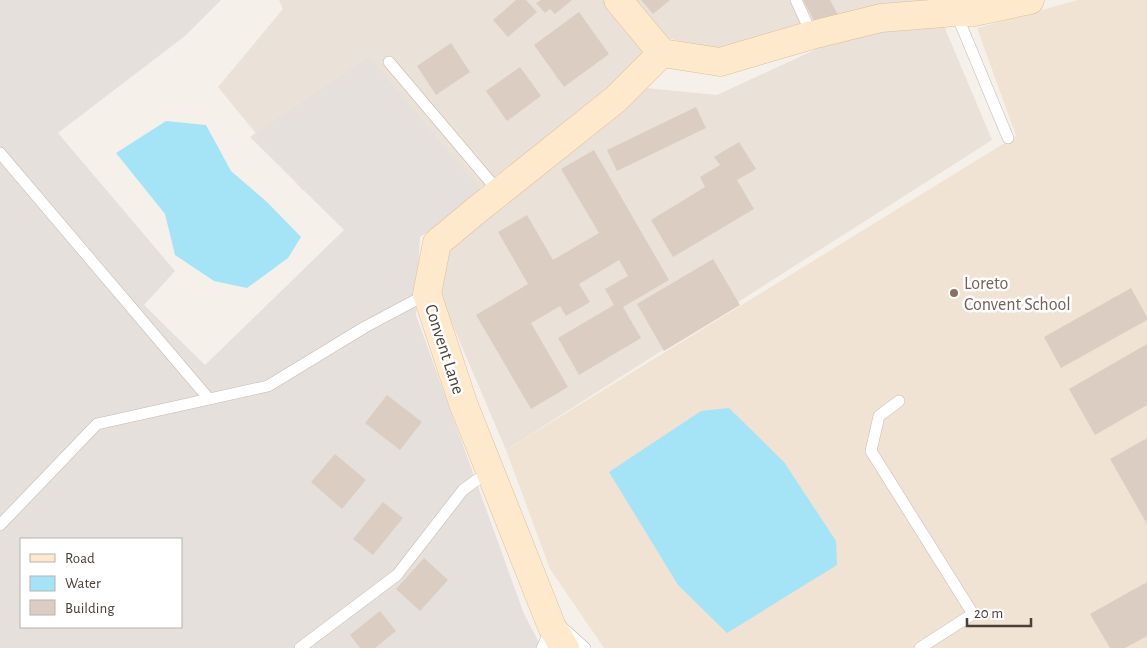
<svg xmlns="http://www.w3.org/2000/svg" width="1147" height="648" font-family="'Alegreya Sans',sans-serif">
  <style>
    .residential { fill: #eae1d8 }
    .industrial { fill: #e6e0dc; fill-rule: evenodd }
    .education { fill: #f0e3d4 }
    .water { fill: #a4e4f6 }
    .building { fill: #dccdc2 }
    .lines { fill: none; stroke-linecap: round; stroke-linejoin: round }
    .lane-casing { stroke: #c6b9af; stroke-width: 12 }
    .secondary-casing { stroke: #dcbe9a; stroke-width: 29 }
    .lane { stroke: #fff; stroke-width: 11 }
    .secondary { stroke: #ffe9cc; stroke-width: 28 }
    .education-dot { fill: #8d6e63; stroke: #fff; stroke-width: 2 }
    .labels { text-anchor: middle; stroke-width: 5; stroke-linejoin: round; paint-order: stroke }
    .education-label { font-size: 18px; fill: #785e54; stroke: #fff; text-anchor: start }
    .street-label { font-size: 18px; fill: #4b4038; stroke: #fff }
  </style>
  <rect width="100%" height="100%" fill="#f6f0eb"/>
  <!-- residential -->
  <path class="residential" d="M279,0H607L648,53L595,100L418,236L302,190L218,87L283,9Z
    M627,0H976L716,50L655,35Z
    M873,23L944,26L992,140L506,450L439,293L450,247L646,88L717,95Z"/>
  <!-- industrial -->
  <path class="industrial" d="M0,0H221L185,36L58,133L175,271L144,305L205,365L344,230L250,137L369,57L484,194L420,237L416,315L524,614L542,648H0ZM21,539H181V627H21Z"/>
  <!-- education -->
  <path class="education" d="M1078,0H1147V648H604L550,569L506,450L1016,136L977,28Z"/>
  <!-- water -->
  <path class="water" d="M166,121L206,125L231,171L267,202L301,237L288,258L247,288L214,281L175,255L165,214L116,153Z
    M729,408L784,462L836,541L837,565L727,633L678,585L609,472L701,411Z"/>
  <!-- building -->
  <path class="building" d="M516,0H526L537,12L508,37L493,20Z
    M541,0H572L555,14L550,9L545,13L536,3Z
    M641,0H670L653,14Z
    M803,0H830L838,15L817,26Z
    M579,12L609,54L564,87L534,45Z
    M451,43L470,72L436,95L417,66Z
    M520,67L541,96L507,121L486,91Z
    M696,107L706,128L617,171L607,150Z
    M739,142L756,169L737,180L754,209L673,257L651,220L705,187L700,177L720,165L714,157Z
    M594,150L669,280L623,307L641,338L579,375L558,338L614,305L605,289L628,276L619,260L579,284L590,302L566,316L560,306L531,323L568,387L531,409L476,315L528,284L498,232L527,215L553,260L599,233L561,169Z
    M713,259L740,305L664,351L637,304Z
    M1131,288L1147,317V320L1061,368L1044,337Z
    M1147,344V405L1095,435L1069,389Z
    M387,395L422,422L400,450L365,423Z
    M1147,438V524L1110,459Z
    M335,454L366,480L342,509L311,482Z
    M383,502L403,518L373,555L353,539Z
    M424,558L448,580L420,611L396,589Z
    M1147,582V636L1125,648H1110L1090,614Z
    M380,611L396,631L375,648H360L350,635Z"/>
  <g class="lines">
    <defs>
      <path id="lane" d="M796,0L812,35
        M956,13L1008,138
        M389,62L499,192
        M0,153L209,399
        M899,401L879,416L871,451L973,614L920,648
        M0,525L97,424L268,386L365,327L427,294
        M564,629L585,648
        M300,648L397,575L463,490L489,471
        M542,648L551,629"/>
      <path id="secondary" d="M618,0L662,53
        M662,53L720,62L812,35L881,18L956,12H974L1030,0
        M565,648L552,627L463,403L427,294L437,243L478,209L616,99L662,53"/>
    </defs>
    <!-- lane casing -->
    <use href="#lane" class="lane-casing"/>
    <!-- secondary casing -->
    <use href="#secondary" class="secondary-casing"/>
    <!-- lane -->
    <use href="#lane" class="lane"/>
    <!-- secondary -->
    <use href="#secondary" class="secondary"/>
  </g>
  <!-- markers -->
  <circle class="education-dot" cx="954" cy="293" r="5"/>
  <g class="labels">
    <!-- education labels -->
    <g class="education-label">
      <text x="964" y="289">Loreto<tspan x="964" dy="21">Convent School</tspan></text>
    </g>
    <!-- street labels -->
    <g class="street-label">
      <text transform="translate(445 349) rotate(72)" y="6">Convent Lane</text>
    </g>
  </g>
  <!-- legend -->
  <rect x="20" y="538" width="162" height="90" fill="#ffffff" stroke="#b7b3af"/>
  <rect x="30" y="554" width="25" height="8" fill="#ffe9cc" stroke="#b7b3af"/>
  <text x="65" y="563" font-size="15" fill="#4b4038">Road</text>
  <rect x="30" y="576" width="25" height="15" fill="#a4e4f6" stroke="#b7b3af"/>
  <text x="65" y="588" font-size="15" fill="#4b4038">Water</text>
  <rect x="30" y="600" width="25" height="15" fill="#dccdc2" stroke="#b7b3af"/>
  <text x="65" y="613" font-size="15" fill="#4b4038">Building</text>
  <!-- scale -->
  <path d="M967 618v8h64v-8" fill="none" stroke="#4b4038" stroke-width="2.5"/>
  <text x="974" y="618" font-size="15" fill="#4b4038" stroke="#ffffff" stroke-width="4" paint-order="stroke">20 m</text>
</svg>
